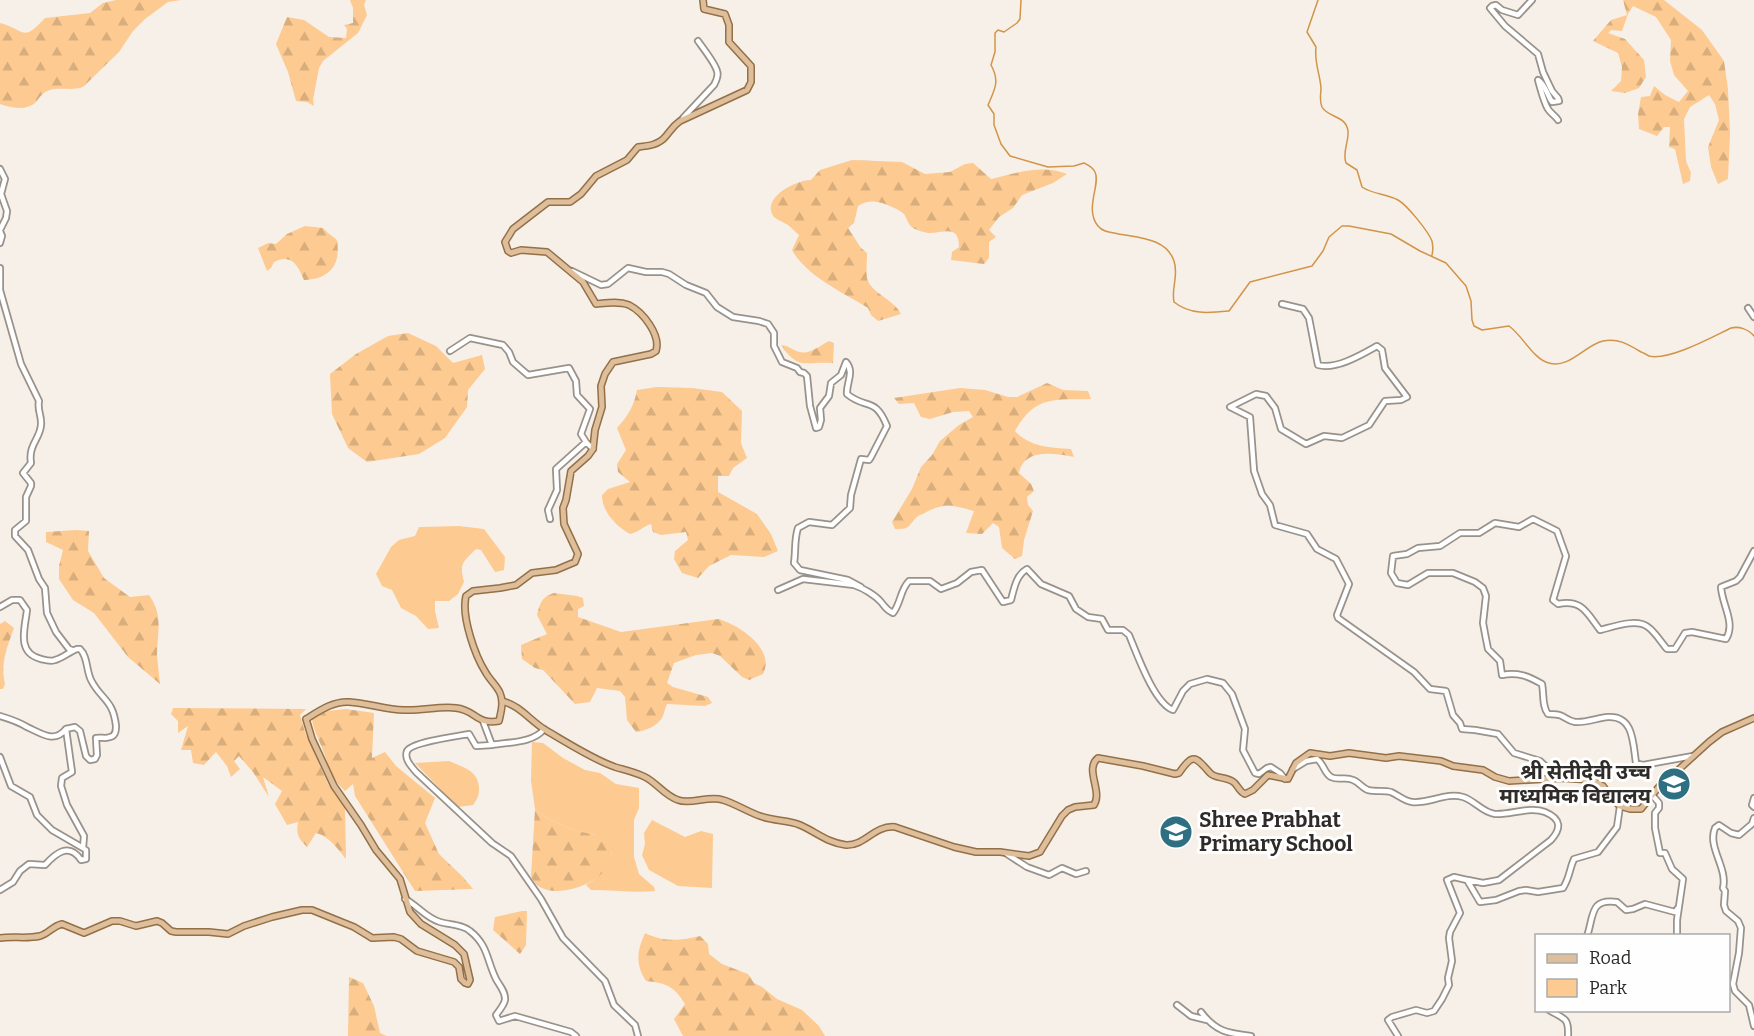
<svg xmlns="http://www.w3.org/2000/svg" width="1754" height="1036" font-family="Bitter,'Noto Sans Devanagari',serif">
  <style>
    .green { fill: #fdca91 }
    .forest { fill: url(#forest-firs) }
    .lines { fill: none; stroke-linecap: round; stroke-linejoin: round }
    .stream { stroke: #d29448; stroke-width: 1.5 }
    .minor-casing { stroke: #98928b; stroke-width: 8 }
    .major-casing { stroke: #937047; stroke-width: 8 }
    .minor { stroke: #fff; stroke-width: 4.5 }
    .major { stroke: #dfbf9b; stroke-width: 5 }
    .labels { text-anchor: middle; stroke-width: 6; stroke-linejoin: round; paint-order: stroke }
    .poi-label { font-size: 21px; font-weight: bold; fill: #2e2b28; stroke: #fefefe; text-anchor: end }
  </style>
  <defs>
    <pattern id="forest-firs" width="22" height="20" patternUnits="userSpaceOnUse" patternTransform="scale(1.5)"><rect width="22" height="20" fill="#fdca91"/><path d="M5 1l3.5 6h-7zM16 11l3.5 6h-7z" fill="#d9ae7d"/></pattern>
  </defs>
  <rect width="100%" height="100%" fill="#f7f0e8"/>
  <!-- green -->
  <path class="green" d="M459,526L484,529L505,557L504,570L495,572L481,550L476,549C463,562 459,563 464,582L458,594L449,601H435V611L439,628L428,629L416,616L401,608L392,590L382,586L376,574L391,547L399,540L415,536L419,527Z
    M532,742L543,743L563,758L585,770L600,773L616,784L639,788V808L634,820V857L639,874L654,887L655,891C634,893 613,890 591,890L586,885C600,876 611,868 612,852L595,835L570,829L547,818L535,809L531,781Z
    M449,761C462,767 478,770 479,787C479,796 478,798 473,805L458,807L415,763Z
    M652,820L685,837L701,831L713,834L712,888L678,886L669,881L649,870L642,855L645,844L644,833Z"/>
  <!-- forest -->
  <path class="forest" d="M116,0H181L168,2L145,19L133,31L119,52L83,87C72,91 61,87 50,90C43,92 40,97 36,102C27,111 11,108 0,104V23C26,30 22,43 45,18L90,13L103,3Z
    M350,0H366L364,5L367,15L358,33L323,61L319,68L313,100L314,106L307,102L296,101L288,72L276,44L287,17L304,20L329,37L346,38L347,29L344,25L353,23V8Z
    M1623,0H1664L1702,30L1724,61L1728,89L1730,134L1728,179L1718,184L1711,167L1708,147L1719,120L1715,104L1709,95L1690,107L1684,119L1686,161L1691,173L1690,181L1683,184L1675,149L1669,147L1670,127H1664L1657,136L1639,129L1638,114L1641,97L1650,96L1654,86L1665,95L1679,102L1688,91L1674,75L1670,61L1671,40L1656,17L1633,6L1628,14L1622,31L1611,30L1608,33L1625,39L1644,60L1646,77L1639,88L1625,93L1611,91L1621,81L1622,67L1618,53L1593,41L1611,20L1627,15Z
    M852,160L902,162L925,174L950,172L965,164L973,163L991,179C1015,173 1043,164 1067,174L1053,183L1022,195L1013,208L999,217L989,230L996,237L989,242V258L984,264L951,260L952,252L959,247C959,223 942,234 928,233C924,232 919,231 915,229C908,226 908,220 904,214C901,211 897,209 892,207C880,201 869,199 858,206L854,223L848,228L861,248L867,253C867,261 866,271 867,278C870,293 894,299 901,314L878,321L871,315L868,308C844,293 806,276 792,250L799,235C795,232 792,228 788,225C782,221 775,220 772,214C764,196 797,180 811,180L820,170Z
    M305,226L323,228L328,233L337,240C341,265 330,279 304,280C298,266 292,253 274,262L271,268L267,271L258,248L268,243L276,244L287,234Z
    M408,333L436,346L453,363L482,355L485,369L468,390L467,407L445,438L419,454L367,462L348,448L332,414L330,374L356,354L388,336Z
    M829,341L834,343L833,363C805,361 799,371 781,345C791,346 791,350 800,352C809,355 821,345 829,341Z
    M1047,383L1063,390L1088,391L1091,399C1054,400 1035,395 1015,431C1029,447 1051,448 1071,449L1074,457C1054,453 1024,448 1019,473L1031,484L1034,491L1027,497L1028,505L1033,511L1024,540L1022,556L1015,559L1002,548L999,527L993,523L982,534L966,533L974,511C953,505 943,502 923,514C921,514 916,517 915,519C907,528 909,529 895,529L892,522L912,489L921,467L932,455L940,441L959,425L973,417L969,411L953,412L930,419L921,417L914,403L899,404L894,398L960,388L985,390L1008,397H1017Z
    M657,387L692,388L722,392L742,411L741,443L747,458L733,468L729,476H718V492L757,514L771,534L778,551L764,557L731,555L709,566L698,578L682,573L674,559L675,551L688,540L686,532L661,535L653,532L651,524C642,527 639,532 630,534C616,526 602,512 602,495L608,489L630,482L618,472L617,464L626,450L617,428C628,416 634,406 637,390Z
    M76,530L89,531L88,551L104,578L130,597L149,595C164,616 157,632 157,655C158,665 159,675 160,684L128,657L94,613L73,600L59,579V566L63,550L46,542V532Z
    M554,593L577,596L583,598L584,606L578,609V617L621,632L718,619C738,624 776,649 763,674L749,680L742,677L720,656L712,653L696,655L674,663L667,683L673,687L708,697L712,703L705,706L667,704C665,708 664,714 662,718C657,726 645,731 636,732L627,720L625,697L620,691L597,688L590,702L575,704L543,670L535,668L522,659L521,645L547,634L537,615C540,604 541,597 554,593Z
    M5,621L14,628C7,647 0,664 5,684L3,689H0V624Z
    M173,708L306,709L300,715L306,735L311,742L316,757L328,784L345,807L346,859C338,849 329,836 316,833L307,847C298,838 296,834 298,822L287,825L275,804L282,791L263,777L269,797L253,772L239,756L234,761L240,769L231,777L227,766L216,752L204,765L193,763L191,750H181L188,726L178,733V721L171,714Z
    M346,709L374,713L372,758L385,752L396,766L435,798L425,823L439,854L463,877L473,889L415,891L355,796L353,784L345,791C334,781 329,767 324,753C320,741 314,732 312,720L317,712Z
    M535,809L547,818L570,829L595,835L609,842C611,848 613,854 611,860C604,886 541,906 531,876Z
    M522,911H527L526,945L520,954L493,930L495,917Z
    M645,933C663,942 680,941 700,936L708,944L709,954L722,964L748,974L754,983L762,987L777,999L802,1010L819,1026L825,1036H683L674,1019L685,1004C674,986 666,983 646,981C635,964 637,951 645,933Z
    M349,977L363,983L374,1006L380,1033L387,1036H348Z"/>
  <g class="lines">
    <!-- stream -->
    <path class="stream" d="M1021,0L1020,19L1017,23L1004,32L998,30L995,33V52L991,65C1000,81 995,89 988,105L994,114V125L1001,144L1010,156L1048,167L1074,166L1084,163C1088,165 1093,167 1095,172C1101,184 1084,209 1098,226C1102,231 1108,232 1114,233C1136,238 1166,237 1174,261C1179,276 1171,287 1174,302C1190,315 1209,313 1229,311L1250,282L1312,266L1323,251L1329,237L1342,226H1349L1391,234L1420,251L1446,263L1466,286L1471,301L1472,320L1474,326L1482,330L1509,326C1522,335 1534,360 1549,363C1569,369 1585,345 1603,341C1618,338 1628,344 1641,352C1642,352 1649,356 1649,356C1669,361 1712,337 1731,328C1739,326 1748,329 1754,336
      M1318,0L1307,32L1316,47C1314,62 1320,74 1321,88C1321,94 1319,101 1322,107C1328,118 1346,115 1348,131C1349,142 1342,152 1346,163L1357,170L1362,187C1372,194 1387,194 1398,200C1407,205 1428,231 1432,241C1433,246 1433,251 1432,255"/>
    <defs>
      <path id="minor" d="M1532,0L1518,15L1502,10L1496,5L1492,6L1490,8L1505,26L1538,54L1543,72L1552,91L1558,98L1559,101L1552,102C1547,95 1546,85 1538,80C1540,87 1544,103 1548,109C1551,114 1556,116 1558,120
        M683,118L714,85C716,81 719,76 717,71C715,63 703,48 698,41
        M0,169L5,179L1,194L7,211L6,218L0,230
        M0,231L2,236L0,243
        M0,268V290L21,364L39,401C37,410 42,416 41,425C40,439 28,445 31,463L23,473L31,483V486L26,497V521L15,530V536L28,550L39,579L45,588L47,613L56,632L69,649L72,650
        M572,271L601,285L608,284L628,268L646,272H662L669,274L686,285L706,293L717,307L733,317L759,321L768,324L774,333V346L782,362L797,368L800,372L804,373L807,376L810,406L816,428L819,427L821,420L820,408L829,396L831,383L841,375L846,362C855,372 846,383 847,394C866,410 875,396 887,426L871,457L869,460L861,459L851,495L850,508L832,525L809,522L798,528C794,540 796,550 794,563L800,570L848,580L861,587
        M1282,304L1303,309L1309,318L1318,365C1336,370 1361,355 1377,346L1382,350L1385,368L1407,397L1401,400L1385,401L1369,425L1342,438L1324,436L1306,444L1281,429L1275,408L1266,396L1256,394L1230,407L1250,417L1254,471L1262,494L1270,505L1275,525L1307,534L1317,549L1336,559L1349,584L1337,615L1338,618L1414,672L1430,689L1446,691L1453,715L1460,723L1462,729L1475,730L1498,734L1514,753L1540,761L1554,774L1562,776V778
        M1748,308L1754,317
        M450,351L470,338L503,345L509,352L513,362L528,375L569,368L576,381L577,395L590,409L581,434L586,442L593,449
        M550,519L548,510L557,490L556,469L586,442
        M778,590L803,579L854,585C863,588 875,595 881,602C886,608 886,610 893,613C901,603 900,590 909,581H930L941,589L957,583L971,572L982,570L1003,602L1011,600C1014,589 1016,575 1027,569L1041,584L1069,596L1076,609L1088,617L1102,619L1108,630H1123L1129,635C1137,654 1154,703 1173,710L1183,691L1190,684L1207,679L1223,683L1232,694L1245,729L1243,750L1255,773L1259,774L1267,768L1271,767L1280,773L1285,779
        M0,607L12,600H20L27,610C25,628 16,653 41,659C45,660 51,662 55,660C63,658 69,652 77,649H80C88,657 86,670 91,680C101,700 113,699 116,726C116,730 116,736 110,737C106,739 101,737 96,738L97,755L95,759L90,760L86,756L80,731L75,727L66,729L72,772L62,778L61,786L67,805L84,836L83,848L86,850V859L81,860C69,842 56,853 45,865L29,864L20,871L13,882L0,890
        M0,716C10,719 19,722 27,727C41,733 54,744 66,729
        M483,721L492,745L476,746L469,734C458,736 412,742 407,751C404,759 411,766 416,772L492,843L511,856L541,899L563,938L605,981L614,1005L635,1025L638,1036
        M492,745C508,742 534,743 544,729
        M1693,756L1643,765L1636,763C1633,744 1634,715 1608,717C1597,718 1586,723 1575,722C1569,721 1567,719 1562,716C1558,714 1552,714 1548,714C1542,707 1544,694 1542,684C1528,676 1518,672 1502,675L1500,661L1488,649L1486,639L1483,623L1486,596L1483,588L1475,582L1453,573H1428L1408,585L1397,583L1391,573L1393,556L1407,554L1418,548L1440,546L1460,533H1479L1495,523L1519,527L1533,519L1557,531L1566,556L1553,600L1558,604C1582,599 1587,613 1600,630C1613,627 1636,618 1648,627C1655,632 1661,642 1667,649H1675L1685,633L1692,632L1726,639C1736,623 1722,605 1721,587L1736,581L1740,577L1754,551
        M0,757L11,786L30,797L37,815L52,830L83,848
        M1293,769L1306,761L1317,759C1324,764 1324,773 1331,777C1339,781 1345,776 1353,780C1359,782 1362,788 1368,790C1376,792 1384,790 1391,792C1398,795 1404,801 1412,802C1429,804 1446,792 1463,797C1474,800 1483,813 1495,814C1511,815 1530,806 1545,812C1562,819 1561,829 1551,840L1499,880L1483,883L1468,880
        M1653,796L1659,803V808L1655,813V828L1660,853H1665L1672,869L1683,879L1677,920V936
        M1754,798L1752,805L1754,807
        M1754,818L1752,824L1739,835L1731,833L1719,825L1715,828C1707,847 1728,868 1723,888L1725,891L1724,905L1726,911L1738,921L1741,928L1739,953L1733,984L1735,991L1749,1005L1754,1026
        M1007,854L1027,867L1049,875L1062,868L1076,874L1086,871
        M405,899C418,906 426,918 440,922C450,925 462,924 470,931C488,945 487,961 496,979C499,985 506,992 505,1000C504,1005 499,1011 496,1015L499,1021L515,1016L571,1032L576,1036
        M1587,936C1594,917 1589,898 1617,902L1626,910L1633,909L1645,904L1675,912L1678,908
        M1177,1005L1191,1016L1207,1020
        M1549,1010C1564,1019 1569,1017 1568,1036
        M1201,1012C1216,1032 1228,1033 1251,1036
        M1398,1036L1388,1020L1392,1017L1416,1010L1427,1013L1434,1011L1442,999L1449,985L1448,978L1452,961L1449,938L1450,932L1460,913L1447,880L1454,877L1467,880L1480,902L1496,900L1519,891L1526,890L1538,892L1563,888C1570,877 1569,870 1574,859L1598,852L1617,827L1620,806"/>
      <path id="major" d="M502,701C521,706 530,721 547,731C566,742 594,760 615,767C625,770 635,772 645,777C657,783 665,796 678,800C691,805 709,795 723,800C736,804 748,812 760,816C773,821 789,820 800,825C816,832 828,843 846,845C865,846 874,825 895,827L954,847L976,852H1000L1029,856L1040,852L1062,816L1068,810L1075,807L1094,805C1103,791 1084,769 1098,758L1143,766L1175,774L1179,773C1193,753 1195,756 1210,773C1214,778 1225,777 1232,781C1238,784 1238,791 1245,794L1253,790L1268,775L1288,779L1296,763L1310,753L1330,756L1349,753L1386,758L1399,756L1441,761L1453,766L1483,770L1495,777L1509,781L1562,778L1591,780L1603,786L1614,801L1620,806L1630,809H1641L1666,778L1676,772L1709,742L1722,732L1754,718
        M0,938C13,936 27,939 40,936C48,934 53,926 62,924L84,933L112,921H120L136,926L157,921L162,923L171,931L176,932H209L228,934L244,926L272,917L302,910H312L354,927L372,938L394,937L401,939L417,951L454,962L459,967L461,979L465,983L468,984L470,980L464,954L455,945L421,924L410,912L400,879L376,850L361,825L334,786L312,739L306,719C319,711 333,701 349,702C368,703 386,710 404,710C422,711 439,706 456,708C476,710 476,725 499,721C501,712 504,702 500,693C497,686 490,680 486,673C475,656 461,616 466,596L473,591L500,588L516,585L532,573L556,570L575,562L578,554L564,524L563,508L566,500L571,471L588,456L593,449L595,430L602,407L601,386L605,374L613,362L651,354L656,351C661,335 643,312 629,305C619,301 607,303 596,304L583,282L547,252L521,250L511,253L508,251L505,242L513,229L548,202H570L581,194L596,176L627,160L638,147C648,146 659,145 666,136C671,130 673,126 680,121L747,90L751,82V66L729,42V25L725,14L704,9L703,0"/>
    </defs>
    <!-- minor casing -->
    <use href="#minor" class="minor-casing"/>
    <!-- major casing -->
    <use href="#major" class="major-casing"/>
    <!-- minor -->
    <use href="#minor" class="minor"/>
    <!-- major -->
    <use href="#major" class="major"/>
  </g>
  <!-- icons -->
  <defs>
    <symbol id="school-disc" viewBox="-11 -11 22 22"><circle r="9.5" fill="#2e7082" stroke="#fefefe"/><path d="M0-5L7-2L0 1L-7-2ZM-4 1L0 2.5L4 1V4Q0 6-4 4Z" fill="#fff"/></symbol>
  </defs>
  <g fill-rule="evenodd">
    <use href="#school-disc" x="1655" y="765" width="38" height="38"/>
    <use href="#school-disc" x="1157" y="813" width="38" height="38"/>
  </g>
  <g class="labels">
    <!-- poi labels -->
    <g class="poi-label">
      <text x="1651" y="779">श्री सेतीदेवी उच्च<tspan x="1651" dy="24">माध्यमिक विद्यालय</tspan></text>
      <text x="1199" y="827" text-anchor="start">Shree Prabhat<tspan x="1199" dy="24">Primary School</tspan></text>
    </g>
  </g>
  <!-- legend -->
  <rect x="1535" y="934" width="195" height="78" fill="#fefefe" stroke="#abaaa8" stroke-width="1.5"/>
  <rect x="1547" y="954" width="30" height="9" fill="#dfbf9b" stroke="#abaaa8" stroke-width="1.5"/>
  <text x="1589" y="964" font-size="18" fill="#2e2b28">Road</text>
  <rect x="1547" y="979" width="30" height="18" fill="#fdca91" stroke="#abaaa8" stroke-width="1.5"/>
  <text x="1589" y="994" font-size="18" fill="#2e2b28">Park</text>
</svg>
